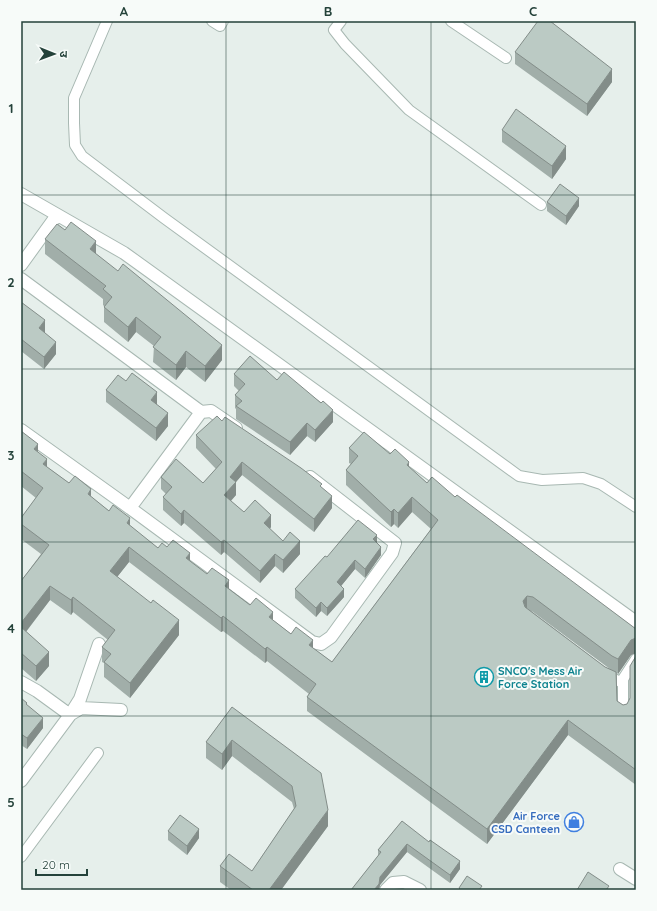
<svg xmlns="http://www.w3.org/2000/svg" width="657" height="911" font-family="Quicksand,'Noto Sans Devanagari',sans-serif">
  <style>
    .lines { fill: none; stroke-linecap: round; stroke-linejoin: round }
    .service-casing { stroke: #a8b8b2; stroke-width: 12 }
    .minor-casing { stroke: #a8b8b2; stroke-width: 14 }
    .service { stroke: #fff; stroke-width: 10 }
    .minor { stroke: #fff; stroke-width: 12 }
    .wall { fill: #a1aea9; fill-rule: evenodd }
    .shaded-wall { fill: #838d89 }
    .building { fill: #bbcac4; stroke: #838d89 }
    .grid { fill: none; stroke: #24423a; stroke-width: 1; stroke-opacity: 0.55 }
    .labels { text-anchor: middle; stroke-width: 4; stroke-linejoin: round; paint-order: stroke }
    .culture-label { font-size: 11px; font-weight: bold; fill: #0d838f; stroke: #f7fbf9; text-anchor: start }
    .shop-label { font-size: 11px; font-weight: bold; fill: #366cbe; stroke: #f7fbf9; text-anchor: end }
    .neatline { fill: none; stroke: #24423a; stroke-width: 1.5 }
    .grid-label { font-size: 13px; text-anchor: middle; font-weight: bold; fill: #24423a }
  </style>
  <rect width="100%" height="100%" fill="#e6efeb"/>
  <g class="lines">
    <defs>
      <path id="service" d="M107,21L74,98V123L75,145L82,156L164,218L519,476L542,480L583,478L601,484L636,507
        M212,21L220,26L223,21
        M341,21L334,30L345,44L409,110L541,205
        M451,21L506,58
        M605,675L623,683
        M623,713V679L636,659
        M21,857L98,753"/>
      <path id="minor" d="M21,194L124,253L636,622
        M21,265L57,215
        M21,279L201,412L130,508L21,430
        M201,412L211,411L236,428
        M130,508L312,642L321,644L331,637L392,553L395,543L310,477
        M21,682L37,691L70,715L21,781
        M71,714L81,708L121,710
        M70,715L80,699L99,644
        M620,869L636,879
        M386,890L393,883L404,882L420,890"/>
    </defs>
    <!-- service casing -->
    <use href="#service" class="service-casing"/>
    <!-- minor casing -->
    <use href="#minor" class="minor-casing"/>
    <!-- service -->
    <use href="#service" class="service"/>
    <!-- minor -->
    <use href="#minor" class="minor"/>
  </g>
  <!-- wall -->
  <path class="wall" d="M515,52L612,82L587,116L515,64Z
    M502,130L566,159L552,179L502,142Z
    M547,202L579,206L566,225L547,211Z
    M45,239L96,254L222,360L205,382L186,367L176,380L153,362L154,346L136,332L128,342L104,322V306L103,305V299L45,254Z
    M21,302L45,333L56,354L44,369L21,351Z
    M234,374L277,380L333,422L315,442L307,436L290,455L236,419V409L235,408V395L239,391L234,386Z
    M106,390L157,405L168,426L156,441L106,402Z
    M222,421L322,488L332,508L314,532L242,475L236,482V495L231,501L244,512L271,527L270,529L283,541L300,554L283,573L275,566L260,583L224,552L221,555L184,523L181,526L163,510V497L166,494L161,489V477L203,483L216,469L196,448V435Z
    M21,431L38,452L47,467L69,483L91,497L158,548L167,547L190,561L207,574L229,589L250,605L273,620L291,634L313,648L332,662L431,529L412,512L398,528L394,524L391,527L346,485V470L351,464L349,463V448L390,454L409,467L427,483L455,497L636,629V653L631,655L618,674L617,673V701L623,705L627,704L630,698L636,656V785L568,735L487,844L307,711V697L309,694L267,661L265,663L223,631L221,632L129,562L117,577L179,635L130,698L104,677V663L102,662V647L108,640L73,612L71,615L50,600L26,632L49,666L36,681L21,668V581L41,554L21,539V518L36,498L21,486ZM531,611L533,612L610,669L605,667Z
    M377,543L381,555L365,578L355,569L341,586L344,597L327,616L321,611L316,617L295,598V589L327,557Z
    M21,698L27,705L43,728L27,749L21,745Z
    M232,707L328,826L281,890H231L220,882V866L252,871L294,809L292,802L232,756L222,770L206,758V742Z
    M402,821L460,869L450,883L407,852L380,885L379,890H351L378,856V850Z
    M168,831L199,838L187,855L168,840Z"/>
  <!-- shaded-wall -->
  <path class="shaded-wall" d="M612,69V82L587,116V104Z
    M566,146V159L552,179V166Z
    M579,198V206L566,225V216Z
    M96,241V257L90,249Z
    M136,317V332L128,342V327Z
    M45,320V333L39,341V328Z
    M56,342V354L44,369V357Z
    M222,345V360L205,382V366Z
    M186,351V367L176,380V365Z
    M157,392V405L151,413V400Z
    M333,410V422L315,442V430Z
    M168,413V426L156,441V428Z
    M307,423V436L290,455V442Z
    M38,444V459L34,449Z
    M47,459V474L43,464Z
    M242,462V475L236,482V495L224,508V495L230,477Z
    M409,462V477L407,465Z
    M91,489V504L88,494Z
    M332,496V508L314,532V519Z
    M412,497V512L398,528V513Z
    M394,509V524L391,527V512Z
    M184,510V523L181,526V514Z
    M271,515V527L264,536V523Z
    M130,518V533L127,523Z
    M377,535V543L373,539Z
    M224,540V552L221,555V542Z
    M300,541V554L283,573V560Z
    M129,547V562L110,586V571Z
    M381,547V555L365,578V569Z
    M190,553V568L186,558Z
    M275,554V566L260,583V571Z
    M355,560V569L337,591V582Z
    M229,580V595L225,586Z
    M50,586V600L21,638V623Z
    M344,589V597L327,616V608Z
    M527,596V611L523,601Z
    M73,597V612L71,615V600Z
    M321,602V611L316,617V608Z
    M273,612V627L269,617Z
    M223,616V631L221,632V618Z
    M179,620V635L130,698V683Z
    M636,638V653L631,655L618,674V659L631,640Z
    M313,640V655L309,645Z
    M267,647V661L265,663V649Z
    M49,652V666L36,681V666Z
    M43,718V728L27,749V738Z
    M568,720V735L487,844V829Z
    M232,740V756L222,770V754Z
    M328,810V826L281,890H269Z
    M199,829V838L187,855V846Z
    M407,844V852L380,885L379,890H374L380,877Z
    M460,861V869L450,883V875Z"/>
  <!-- building -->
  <path class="building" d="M538,21H550L612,69L587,104L515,52Z
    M516,109L566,146L552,166L502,130Z
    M560,184L579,198L566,216L547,202Z
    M71,222L96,241L90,249L118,271L123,264L222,345L205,366L186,351L176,365L153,347L161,337L136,317L128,327L104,307L112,297L103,289L106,286L45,239L57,224L65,230Z
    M21,302L45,320L39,328L56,342L44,357L21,339Z
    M250,356L277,380L284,372L321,403L323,401L333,410L315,430L307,423L290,442L236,406L242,401L235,395L245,384L234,374Z
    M132,373L157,392L151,400L168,413L156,428L106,390L118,375L126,381Z
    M217,416L222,421L225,417L301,468L322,484L320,486L332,496L314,519L242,462L230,477L236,482L224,495L244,512L255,500L271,515L264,523L283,541L290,532L300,541L283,560L275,554L260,571L224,540L221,542L184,510L181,514L163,497L172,487L161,477L176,459L203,483L222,462L196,435Z
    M21,431L38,444L34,449L47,459L43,464L69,483L75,476L91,489L88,494L109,511L113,505L130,518L127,523L158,548L162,543L167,547L173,540L190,553L186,558L207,574L212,568L229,580L225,586L250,605L256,598L273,612L269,617L291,634L296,627L313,640L309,645L332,662L438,520L412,497L398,513L394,509L391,512L346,470L358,456L349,448L364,432L390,454L395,449L409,462L407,465L427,483L432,477L455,497L457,495L636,629V638L631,640L618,659L612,656L533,597L527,596L523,601L525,607L605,667L616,672L617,701L623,705L627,704L630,698V666L636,656V770L568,720L487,829L307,697L316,684L267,647L265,649L223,616L221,618L129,547L110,571L151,603L153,600L179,620L130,683L104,662L111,654L102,647L115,630L73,597L71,600L50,586L21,623V581L49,545L21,524V518L43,488L21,471Z
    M358,520L377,535L373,539L381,547L365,569L355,560L337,582L344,589L327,608L321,602L316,608L295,589L325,556L327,557Z
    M21,627L49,652L36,666L21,653Z
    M21,698L27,703L26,704L43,718L27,738L21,734Z
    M232,707L321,773L328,810L269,890H253L220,866L229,854L252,871L296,806L292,786L232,740L222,754L206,742Z
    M180,815L199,829L187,846L168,831Z
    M402,821L429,842L430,840L460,861L450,875L407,844L380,877L379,884L374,890H351L381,852L378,850Z
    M588,872L609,886L606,890H577Z
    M467,876L482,886L479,890H461L459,888Z"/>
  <!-- grid -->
  <path class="grid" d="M226,21V890M431,21V890M21,195H636M21,369H636M21,542H636M21,716H636"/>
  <!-- icons -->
  <defs>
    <symbol id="building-ring" viewBox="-11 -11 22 22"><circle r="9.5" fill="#f7fbf9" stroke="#0f9aa8" stroke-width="1.5"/><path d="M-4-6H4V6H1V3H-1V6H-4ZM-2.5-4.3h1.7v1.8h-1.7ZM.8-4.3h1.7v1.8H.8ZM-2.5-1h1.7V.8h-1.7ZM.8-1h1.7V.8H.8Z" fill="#0f9aa8"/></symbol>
    <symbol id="shop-ring" viewBox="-11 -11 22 22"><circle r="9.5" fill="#f7fbf9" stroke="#3f7fe0" stroke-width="1.5"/><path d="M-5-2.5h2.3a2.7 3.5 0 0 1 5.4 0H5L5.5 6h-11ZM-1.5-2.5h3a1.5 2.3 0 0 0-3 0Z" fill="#3f7fe0"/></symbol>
  </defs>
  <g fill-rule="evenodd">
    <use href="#building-ring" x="473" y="666" width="22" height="22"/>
    <use href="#shop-ring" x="563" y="811" width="22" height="22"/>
  </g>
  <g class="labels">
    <!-- culture labels -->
    <g class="culture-label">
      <text x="498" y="675">SNCO's Mess Air<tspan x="498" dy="13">Force Station</tspan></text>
    </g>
    <!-- shop labels -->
    <g class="shop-label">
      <text x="560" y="820">Air Force<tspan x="560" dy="13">CSD Canteen</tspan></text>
    </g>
  </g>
  <!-- border -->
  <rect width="657" height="911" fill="none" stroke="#f7fbf9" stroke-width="44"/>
  <!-- north arrow -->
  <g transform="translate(54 54) rotate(91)" stroke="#f7fbf9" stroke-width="3" paint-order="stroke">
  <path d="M0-3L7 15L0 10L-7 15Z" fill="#24423a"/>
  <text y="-6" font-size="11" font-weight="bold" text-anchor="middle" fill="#24423a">उ</text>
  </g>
  <!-- scale -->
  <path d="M36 869v6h51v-6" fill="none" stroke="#24423a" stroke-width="2"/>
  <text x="42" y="869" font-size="12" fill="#24423a" stroke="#f7fbf9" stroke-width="3" paint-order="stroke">20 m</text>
  <rect x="22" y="22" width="613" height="867" class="neatline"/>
  <g class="grid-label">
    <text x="124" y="16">A</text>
    <text x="328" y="16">B</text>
    <text x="533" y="16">C</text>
    <text x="11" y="113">1</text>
    <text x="11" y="287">2</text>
    <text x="11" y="460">3</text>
    <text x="11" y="633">4</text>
    <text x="11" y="807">5</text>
  </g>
</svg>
